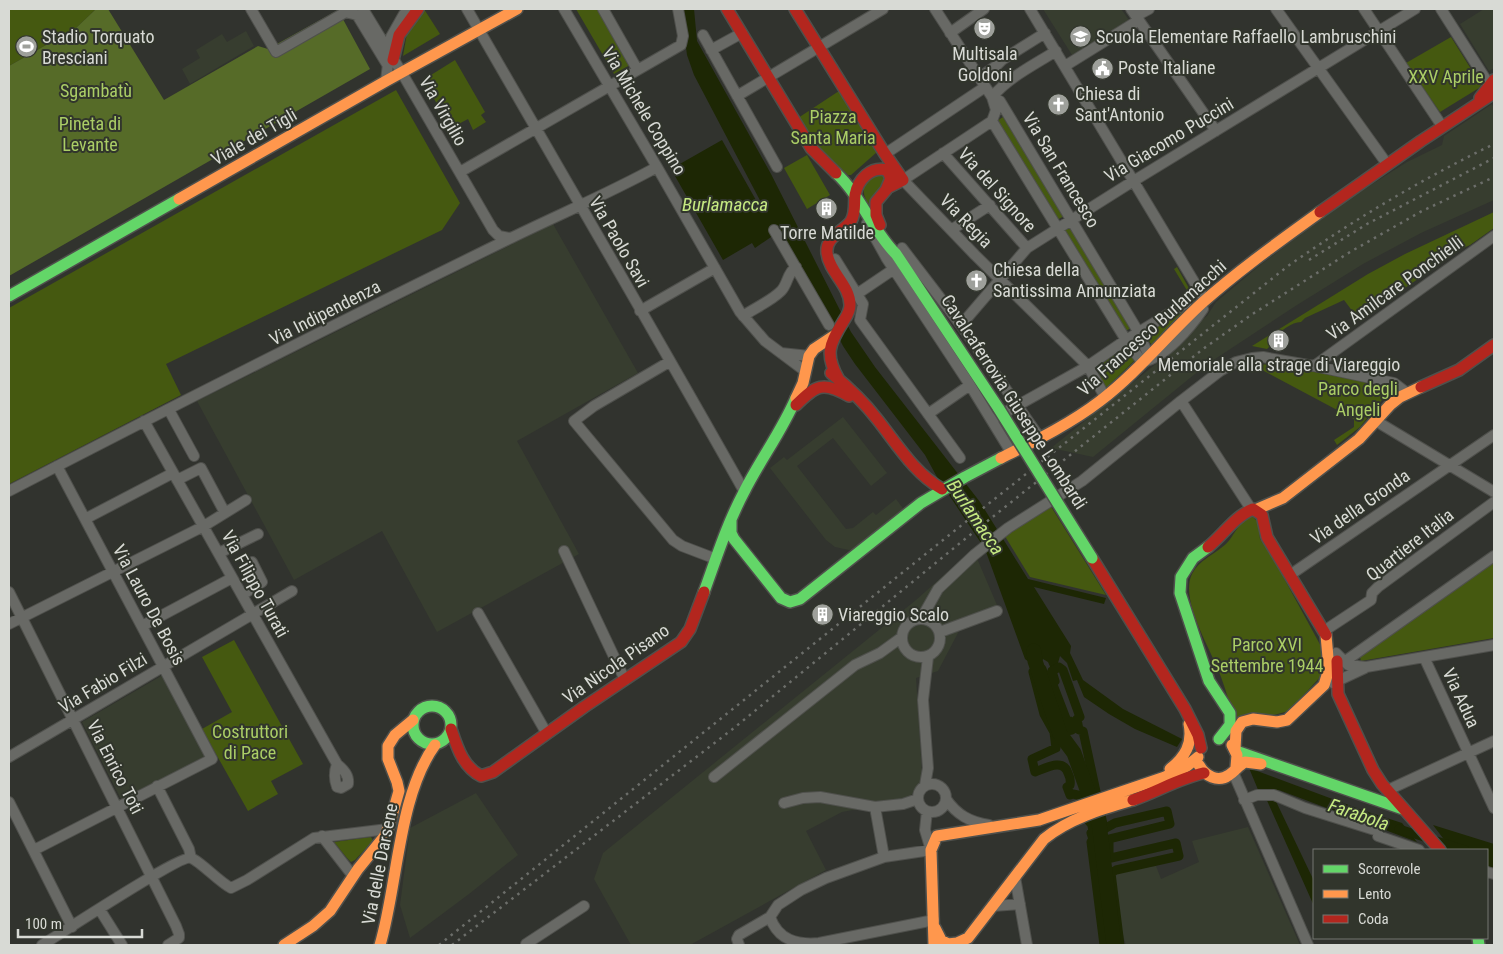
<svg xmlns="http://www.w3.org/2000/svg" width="1503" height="954" font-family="'Roboto Condensed',sans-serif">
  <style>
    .built { fill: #373d2f }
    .green { fill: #455910 }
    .forest { fill: #566b28 }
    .water { fill: #1d2704 }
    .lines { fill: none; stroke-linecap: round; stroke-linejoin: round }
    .canal { stroke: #1d2704; stroke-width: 9 }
    .river { stroke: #1d2704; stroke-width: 15 }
    .street-casing { stroke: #4f504c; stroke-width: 12 }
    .fast-casing { stroke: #4f504c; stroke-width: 14 }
    .slow-casing { stroke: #4f504c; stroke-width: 14 }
    .jam-casing { stroke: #4f504c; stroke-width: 14 }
    .street { stroke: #686965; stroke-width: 10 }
    .fast { stroke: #63d668; stroke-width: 11 }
    .slow { stroke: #ff974d; stroke-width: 11 }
    .jam { stroke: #b3261e; stroke-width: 11 }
    .rail { stroke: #6c6e6a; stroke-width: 2.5; stroke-dasharray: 2.5 5; stroke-linecap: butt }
    .fast-bridge-casing { stroke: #4f504c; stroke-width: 14; stroke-linecap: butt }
    .fast-bridge { stroke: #63d668; stroke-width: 11 }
    .labels { text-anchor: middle; stroke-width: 4; stroke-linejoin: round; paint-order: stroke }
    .poi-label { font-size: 18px; fill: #d8dad5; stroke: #31352c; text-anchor: start }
    .park-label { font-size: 18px; fill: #abce66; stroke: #31352c }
    .street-label { font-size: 18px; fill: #d8dad5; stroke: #31352c }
    .water-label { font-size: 19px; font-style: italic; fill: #c6ea82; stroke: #31352c }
  </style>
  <rect width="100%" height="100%" fill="#31332e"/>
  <!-- built -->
  <path class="built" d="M1043,9H1121L1129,20L1072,55Z
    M1484,9H1494V68L1489,71L1460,24Z
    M246,31L254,46L190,84L182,69L200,58L196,50L222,34L227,42Z
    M1492,104L1494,108V200L1421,233L1363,264L1297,305L1206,365L1093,457L1051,448L1182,343L1195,325L1207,316L1216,302L1259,266L1344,202L1407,162L1442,145L1444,136Z
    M553,224L638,373L517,441L579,554L437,632L382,531L294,580L197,401Z
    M843,417L887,473L871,486L833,438L797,466L846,529L853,528L873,512L876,515L896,499L905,511L857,549L849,550L835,547L826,540L770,468L784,457L787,460Z
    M973,549L1000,612L959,631L938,671L916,678L922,773L921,783L907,800L842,812L806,831L826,870L690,945H631L594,879L603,853L916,600Z
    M163,675L205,757L121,799L82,722Z
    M476,793L518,855L469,894L410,938L400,905L410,828Z
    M1248,827L1300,945H1126L1122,932L1114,882L1117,874L1126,870L1156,866L1161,879L1199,862L1192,841Z"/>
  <!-- green -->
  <path class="green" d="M9,9H96L76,28L9,66Z
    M424,9L440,34L403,56L407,33Z
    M576,9H598L630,65L614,74Z
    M1451,37L1481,85L1479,88L1440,112L1406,63Z
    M455,60L485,112L481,115L486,122L473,130L468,119L451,128L423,80Z
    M396,90L460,203L442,230L166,364L181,395L9,484V308Z
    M839,91L877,152L851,175H848L814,143L798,118Z
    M1003,117L1064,216L1057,220L997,121Z
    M807,155L830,195L807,209L784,168Z
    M881,171L887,180L870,208C858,186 864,184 881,171Z
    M1494,212V228L1470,245L1461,249L1359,320L1344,300L1305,318L1301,322C1291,322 1282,331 1274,337L1272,344L1267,349L1252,346L1368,274L1405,254Z
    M1070,226L1132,327L1126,331L1063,231Z
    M1177,267L1195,299L1194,302L1174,269Z
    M1189,307L1152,345L1144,335Z
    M1126,346L1133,356L1134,361L1105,389L1094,370Z
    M1270,364L1385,385L1390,390L1360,427L1337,445L1334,440L1354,427V419L1264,371L1254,368L1241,369L1247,366Z
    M1050,505L1106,595L1030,577L1003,533Z
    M1252,516L1258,522L1260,539L1267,547L1323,650V674L1289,711L1235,725C1231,709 1227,693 1221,677C1212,651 1179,600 1192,574C1199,560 1215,554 1226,544C1235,535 1239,520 1252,516Z
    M1494,561V638L1361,661L1360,657Z
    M234,640L303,764L271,781L278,794L248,811L202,729L232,712L202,657Z
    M371,837L373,841L355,860L351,862L347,858L334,842Z"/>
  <!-- forest -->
  <path class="forest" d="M96,9H108L164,100L258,46L268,49L338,10L370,69L9,276V66L76,28Z"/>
  <!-- water -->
  <path class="water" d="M681,9H694L697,41L771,174L851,332L875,367L980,502L1028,579L1106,598L1104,604L1034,587L1071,646L1070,653L1083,680L1123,709L1182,739L1177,747L1135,729L1109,714L1084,697L1077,680L1073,681L1067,663L1060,656L1058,663L1059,667L1052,671L1048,662L1043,659L1041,663L1042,669L1033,672L1029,662L1025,659L985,549L937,477L925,455L855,364L843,346L822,304L774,235L755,248L752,243L723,260L671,169L722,140L761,209L764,208L694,75L687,55Z
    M1249,768L1362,810L1402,823L1417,842L1279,790L1272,793L1314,881V906L1265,796L1259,792Z
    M1433,825L1494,844V868L1487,866V850H1452Z"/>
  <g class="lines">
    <!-- canal -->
    <path class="canal" d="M1399,829L1465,850
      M1104,945L1091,842L1093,839L1091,833L1093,832L1092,825L1088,820L1082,796L1073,794L1070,795L1067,787L1070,785C1071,780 1070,777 1068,773C1063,758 1046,768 1035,772L1032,759L1056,748L1054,732L1044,714L1033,672L1042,669L1061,724L1066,731L1072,730L1070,721H1067L1052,682L1055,681L1052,671L1059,667L1063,670L1080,717L1077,719L1079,730L1083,731L1104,829L1115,823L1167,811L1170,824L1109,839V854L1111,858L1176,843L1179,856L1116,870L1111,873L1120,945"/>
    <!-- river -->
    <path class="river" d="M1034,651L1035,661L1060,734L1074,753L1099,823L1114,945"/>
    <defs>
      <path id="street" d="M251,9L276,52L351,9
        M363,9L402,73L493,230L499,236L510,238
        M467,9C559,169 653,329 744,491
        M564,9L657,167L740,312L765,341L805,371
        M603,9L637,69
        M935,9L992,97L1000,101L1136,328L1149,356
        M1030,9L1205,300
        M1131,9L1216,131
        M1276,9L1387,164
        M1364,9L1442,126
        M1441,9L1490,86
        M345,12L357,15L388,66
        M1136,16L1149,9
        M950,33L984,9
        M703,35L777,167
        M711,50L742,33
        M1056,51C1034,65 1009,77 992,97L996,110L992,121L903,180L975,255L1088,366L1105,397
        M1065,66L1139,20
        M980,77L996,66L1002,60L1045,33
        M386,81L391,37L404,14L410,9
        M737,96L883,9
        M992,121L1126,340L1142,362C1165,358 1190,328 1203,309
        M943,153L1027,248
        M885,154L985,87
        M460,172L681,45L683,36L678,9
        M867,223L887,259L970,385L1011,452
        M774,230L829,325
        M951,230L990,205
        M902,248L961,325L1040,438
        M835,259L863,304L860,320L960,458
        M857,294L894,269
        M640,311L715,268
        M743,316C755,308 771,301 781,291C788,284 787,273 796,267
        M961,325L1027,248L1127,185L1415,9
        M781,353L809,356
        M669,362L594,406L574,421L673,540L682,546L716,559
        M1314,366L1494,236
        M1181,401L1251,509
        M169,410L194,456
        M928,414L970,385
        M997,417L1088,366L1126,340L1186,303
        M144,421L337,764C344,770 349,775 348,784L341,788L337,787C334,779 334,772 337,764
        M1376,421L1494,492
        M177,480L201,468L225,513
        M9,491C175,405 343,320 511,238C560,214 610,193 657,167
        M85,519L173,473
        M564,551L625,680
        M219,553L258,534
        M1290,575L1494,435
        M9,592L176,926L179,934V938L168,945
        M242,595L262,582L252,562
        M478,613L547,734
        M902 638a19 19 0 1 1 38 0a19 19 0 1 1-38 0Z
        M921,619L938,589L974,555L1008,528L1082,481L1181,401L1220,371L1236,362L1252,358L1263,357L1314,366L1394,383L1407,393
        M9,624L204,526L246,500
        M142,626L232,578
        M1324,631L1371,600L1372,593L1378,587L1494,502
        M940,632L997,611
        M1336,653L1348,665L1366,667L1494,645
        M1424,657L1494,808
        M1344,662L1494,556
        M1333,683L1365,668
        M9,757L292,591
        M1233,772L1308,945
        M714,777L855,665L880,653L902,637
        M918 798a14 14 0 1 1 28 0a14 14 0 1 1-28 0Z
        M925,785L928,768L923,700L928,657
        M157,786L189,849L191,858
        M1388,790L1494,741
        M946,799C957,815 970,822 989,825
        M1244,800L1257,795H1274L1305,808L1378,831V836L1419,850
        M9,802L72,927
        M784,803L803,798L820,797L875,807L903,804L918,799
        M875,807L884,857
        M322,836L353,876
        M34,850L212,759L57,466
        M1487,872L1494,874
        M1015,877L1027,945
        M993,906L1020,904
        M100,910L122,945
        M770,917L778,905L801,890L826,878L884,857L931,850L925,830L927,811
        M770,917C778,940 797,945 819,943L934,920
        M42,945C60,934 180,855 191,858C200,861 219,882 231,888L247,880L314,838L388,829
        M527,945L526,944L584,906
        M739,945L737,939L739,935L770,917"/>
      <path id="fast" d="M836,173C861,196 872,230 896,254L999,409
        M9,296L179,199
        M731,520V533L734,539L781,598L790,602L800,599L921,503L965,477L1001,458
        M1208,547L1193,558L1181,577L1180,593L1209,681L1230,713V725L1219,739
        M704,592C716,559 727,524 744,492C760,460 782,431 796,398
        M413 725a19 19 0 1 1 38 0a19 19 0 1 1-38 0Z
        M1236,751L1403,809
        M1478,938L1479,945"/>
      <path id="slow" d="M179,199L386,81L517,9
        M796,398L803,383L809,356L814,349L835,335
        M1001,458C1035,441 1070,424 1100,401C1138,372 1167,335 1202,303C1239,270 1280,241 1320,212
        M1255,510L1283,498L1359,439L1390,405L1400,397L1421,387
        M1232,745L1237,755L1236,767
        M1235,749L1236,731L1242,722L1253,719L1277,722L1287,720L1324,685L1329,669L1326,635
        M1199,765C1205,776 1218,783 1229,775C1235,771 1239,765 1245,762L1261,764
        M1170,769C1185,757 1193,744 1189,724
        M935,928L941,940L948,944L957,943L968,938L1044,839C1070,818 1102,809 1133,800
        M284,945L313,926L330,911L358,869L384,837L389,826L399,791L397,782L388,759V746L395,735L413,720
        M380,945C398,884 398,796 435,745
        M934,945L931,850L937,836L1039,820L1165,777L1187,766L1198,757"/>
      <path id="jam" d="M727,9L811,148L836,173
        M795,9L885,154L903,180L889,187
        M393,60L399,35L418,9
        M1480,98L1494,80
        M1320,212L1421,141L1494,93
        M831,373C848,387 864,402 877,419C897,444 914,473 942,489
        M838,378C825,355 829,344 843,322C846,317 850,312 850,305C850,285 829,272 827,253C825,237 843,232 851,221C856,213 854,203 855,195C858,179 871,166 887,170L891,178L886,190L876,202V215L880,225
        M1421,387L1459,370L1494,345
        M796,405C816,385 823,381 849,396
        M1208,547C1223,535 1235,516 1253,509L1262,515L1267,537L1326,635
        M1092,558L1185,709L1198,735L1201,748
        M1337,661L1338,694L1373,770L1382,784L1440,850
        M451,729C457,747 463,767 481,776L493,772L584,707L681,642L690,629L704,592
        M1133,800C1157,792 1179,778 1204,773"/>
    </defs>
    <!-- street casing -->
    <use href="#street" class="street-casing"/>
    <!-- fast casing -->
    <use href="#fast" class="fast-casing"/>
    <!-- slow casing -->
    <use href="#slow" class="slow-casing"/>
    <!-- jam casing -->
    <use href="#jam" class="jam-casing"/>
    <!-- street -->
    <use href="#street" class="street"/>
    <!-- fast -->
    <use href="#fast" class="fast"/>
    <!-- slow -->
    <use href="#slow" class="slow"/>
    <!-- jam -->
    <use href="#jam" class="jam"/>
    <!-- rail -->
    <path class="rail" d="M1309,260L1367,224L1494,158
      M439,945L958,528L1288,266C1355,219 1420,180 1494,144
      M452,945L734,728L965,539L1203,349L1251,315L1350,252L1422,211L1494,177"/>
    <defs>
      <path id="fast-bridge" d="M999,409L1092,558"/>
    </defs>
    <!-- fast-bridge casing -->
    <use href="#fast-bridge" class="fast-bridge-casing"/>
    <!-- fast-bridge -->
    <use href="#fast-bridge" class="fast-bridge"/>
  </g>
  <!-- icons -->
  <defs>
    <symbol id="theatre-disc" viewBox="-11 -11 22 22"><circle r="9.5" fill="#9ea09b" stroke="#31352c"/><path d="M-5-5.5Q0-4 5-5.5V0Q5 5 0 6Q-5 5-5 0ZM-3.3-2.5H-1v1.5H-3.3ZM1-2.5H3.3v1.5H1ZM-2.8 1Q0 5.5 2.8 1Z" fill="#fff"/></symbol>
    <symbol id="school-disc" viewBox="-11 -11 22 22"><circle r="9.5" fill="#9ea09b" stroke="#31352c"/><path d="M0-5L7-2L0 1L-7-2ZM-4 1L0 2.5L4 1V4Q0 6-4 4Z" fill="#fff"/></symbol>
    <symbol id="stadium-disc" viewBox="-11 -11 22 22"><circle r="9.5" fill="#9ea09b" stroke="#31352c"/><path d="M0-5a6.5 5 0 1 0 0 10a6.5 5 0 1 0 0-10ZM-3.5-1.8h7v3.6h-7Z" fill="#fff"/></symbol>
    <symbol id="civic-disc" viewBox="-11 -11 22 22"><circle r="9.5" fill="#9ea09b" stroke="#31352c"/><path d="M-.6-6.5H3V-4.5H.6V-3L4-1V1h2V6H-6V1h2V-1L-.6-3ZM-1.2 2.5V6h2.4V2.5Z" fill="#fff"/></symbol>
    <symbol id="church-disc" viewBox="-11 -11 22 22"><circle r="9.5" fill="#9ea09b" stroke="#31352c"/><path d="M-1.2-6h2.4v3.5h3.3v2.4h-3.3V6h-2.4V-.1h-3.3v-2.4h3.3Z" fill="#fff"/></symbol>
    <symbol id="building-disc" viewBox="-11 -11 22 22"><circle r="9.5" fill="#9ea09b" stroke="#31352c"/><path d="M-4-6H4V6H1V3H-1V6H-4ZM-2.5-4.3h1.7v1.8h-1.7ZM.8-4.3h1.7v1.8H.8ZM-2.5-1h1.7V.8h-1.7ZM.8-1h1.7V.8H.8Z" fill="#fff"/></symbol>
  </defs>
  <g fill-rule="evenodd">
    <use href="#theatre-disc" x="972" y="16" width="25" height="25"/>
    <use href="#school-disc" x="1068" y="24" width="25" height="25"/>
    <use href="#stadium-disc" x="14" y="34" width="25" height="25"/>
    <use href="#civic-disc" x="1090" y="56" width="25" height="25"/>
    <use href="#church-disc" x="1046" y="92" width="25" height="25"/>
    <use href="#building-disc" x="814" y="196" width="25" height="25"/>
    <use href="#church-disc" x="964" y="268" width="25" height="25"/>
    <use href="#building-disc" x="1266" y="328" width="25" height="25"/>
    <use href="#building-disc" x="810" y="602" width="25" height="25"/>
  </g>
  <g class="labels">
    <!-- poi labels -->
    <g class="poi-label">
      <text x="42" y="43">Stadio Torquato<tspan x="42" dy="21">Bresciani</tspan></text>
      <text x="1096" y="43">Scuola Elementare Raffaello Lambruschini</text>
      <text x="985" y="60" text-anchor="middle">Multisala<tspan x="985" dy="21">Goldoni</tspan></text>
      <text x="1118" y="74">Poste Italiane</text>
      <text x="1075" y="100">Chiesa di<tspan x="1075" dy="21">Sant'Antonio</tspan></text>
      <text x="827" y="239" text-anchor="middle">Torre Matilde</text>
      <text x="993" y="276">Chiesa della<tspan x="993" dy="21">Santissima Annunziata</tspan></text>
      <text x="1279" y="371" text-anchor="middle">Memoriale alla strage di Viareggio</text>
      <text x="838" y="621">Viareggio Scalo</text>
    </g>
    <!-- park labels -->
    <g class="park-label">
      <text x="1446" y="83">XXV Aprile</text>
      <text x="96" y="97">Sgambatù</text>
      <text x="833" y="123">Piazza<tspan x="833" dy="21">Santa Maria</tspan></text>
      <text x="90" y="130">Pineta di<tspan x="90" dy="21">Levante</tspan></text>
      <text x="1358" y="395">Parco degli<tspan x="1358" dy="21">Angeli</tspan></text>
      <text x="1267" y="651">Parco XVI<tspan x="1267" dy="21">Settembre 1944</tspan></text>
      <text x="250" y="738">Costruttori<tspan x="250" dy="21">di Pace</tspan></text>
    </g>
    <!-- street labels -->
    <g class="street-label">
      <text transform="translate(443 111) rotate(60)" y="6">Via Virgilio</text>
      <text transform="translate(644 111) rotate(59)" y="6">Via Michele Coppino</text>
      <text transform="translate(254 137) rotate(-30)" y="6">Viale dei Tigli</text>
      <text transform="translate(1169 140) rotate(-31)" y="6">Via Giacomo Puccini</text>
      <text transform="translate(1061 170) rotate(59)" y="6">Via San Francesco</text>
      <text transform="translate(997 190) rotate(48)" y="6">Via del Signore</text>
      <text transform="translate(966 221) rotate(46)" y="6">Via Regia</text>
      <text transform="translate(619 242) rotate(60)" y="6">Via Paolo Savi</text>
      <text transform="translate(1395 288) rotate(-36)" y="6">Via Amilcare Ponchielli</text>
      <text transform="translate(325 313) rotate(-27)" y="6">Via Indipendenza</text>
      <text transform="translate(1152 328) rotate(-42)" y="6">Via Francesco Burlamacchi</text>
      <text transform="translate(1014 402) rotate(57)" y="6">Cavalcaferrovia Giuseppe Lombardi</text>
      <text transform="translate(1360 507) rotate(-35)" y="6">Via della Gronda</text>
      <text transform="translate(1410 545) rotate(-38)" y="6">Quartiere Italia</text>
      <text transform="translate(255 584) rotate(61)" y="6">Via Filippo Turati</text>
      <text transform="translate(149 605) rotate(62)" y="6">Via Lauro De Bosis</text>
      <text transform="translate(616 664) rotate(-35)" y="6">Via Nicola Pisano</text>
      <text transform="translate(103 683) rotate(-31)" y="6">Via Fabio Filzi</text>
      <text transform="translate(1461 698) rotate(65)" y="6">Via Adua</text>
      <text transform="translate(115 767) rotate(63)" y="6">Via Enrico Toti</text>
      <text transform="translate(380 864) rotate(-79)" y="6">Via delle Darsene</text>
    </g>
    <!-- water labels -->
    <g class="water-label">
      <text x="725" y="211">Burlamacca</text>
      <text transform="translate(976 517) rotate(56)" y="7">Burlamacca</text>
      <text transform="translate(1359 814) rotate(19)" y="7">Farabola</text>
    </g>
  </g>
  <!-- border -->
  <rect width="1503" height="954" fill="none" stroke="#d8dad5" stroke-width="20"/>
  <!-- legend -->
  <rect x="1313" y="849" width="175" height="90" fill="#31352c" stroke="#747770"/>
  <rect x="1323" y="865" width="25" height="8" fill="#63d668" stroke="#747770"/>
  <text x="1358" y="874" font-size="15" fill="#d8dad5">Scorrevole</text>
  <rect x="1323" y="890" width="25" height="8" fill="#ff974d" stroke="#747770"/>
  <text x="1358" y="899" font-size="15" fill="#d8dad5">Lento</text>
  <rect x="1323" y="915" width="25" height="8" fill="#b3261e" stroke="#747770"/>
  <text x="1358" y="924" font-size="15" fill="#d8dad5">Coda</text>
  <!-- scale -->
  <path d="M18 929v8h124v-8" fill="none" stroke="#d8dad5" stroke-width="2.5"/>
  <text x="25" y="929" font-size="15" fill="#d8dad5" stroke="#31352c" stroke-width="4" paint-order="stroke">100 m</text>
</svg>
